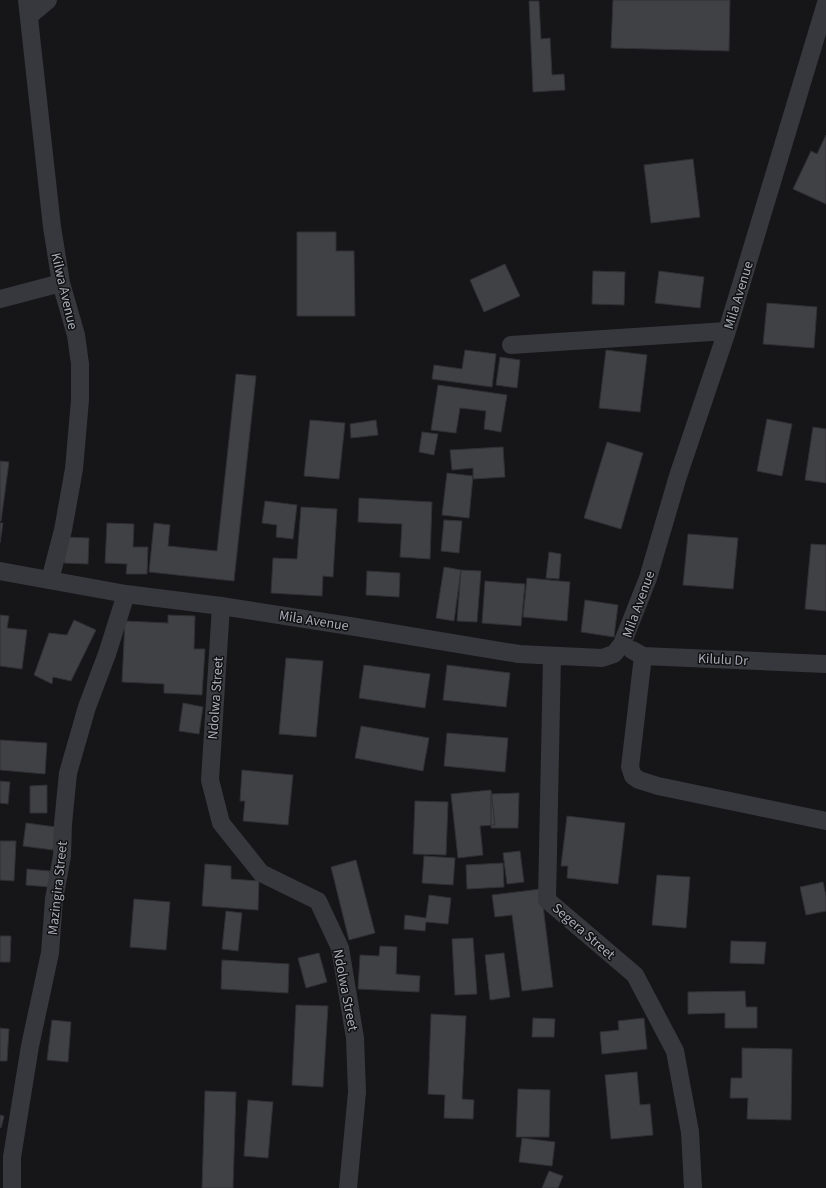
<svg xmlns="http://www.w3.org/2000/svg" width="826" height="1188" font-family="'Source Sans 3',sans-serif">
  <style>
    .building { fill: #404145; stroke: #303034 }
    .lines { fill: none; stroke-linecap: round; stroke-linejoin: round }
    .street { stroke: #37383d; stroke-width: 18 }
    .labels { text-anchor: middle; stroke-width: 3; stroke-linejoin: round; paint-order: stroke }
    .street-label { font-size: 14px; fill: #a8adb8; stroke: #111113 }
  </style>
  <rect width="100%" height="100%" fill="#161618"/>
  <!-- building -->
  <path class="building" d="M613,0H730L729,51L611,48Z
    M529,1H539L541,39L550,38L552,75L564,74L565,90L533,92Z
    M826,135V204L793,189L811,151L817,154Z
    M693,159L700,217L651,223L644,165Z
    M297,232H336V251H354L355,316H297Z
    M505,264L520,296L484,312L470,280Z
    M593,271L625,272L624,305L592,304Z
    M659,271L704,277L700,308L655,303Z
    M767,303L817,307L814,348L763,344Z
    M465,350L496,354L492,387L432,379L434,365L462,369Z
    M606,350L647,355L640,412L599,408Z
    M500,357L520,360L517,388L496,385Z
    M236,374L256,376L234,581L149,572L154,523L170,525L168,546L217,551Z
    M438,385L507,395L501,432L484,429L486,411L460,408L456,433L431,430Z
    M767,419L792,424L782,476L757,471Z
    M310,420L345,423L339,479L304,476Z
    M376,420L378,435L351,438L350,424Z
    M813,427L826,429V483L805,480Z
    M422,432L438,434L434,455L419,452Z
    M607,442L643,453L621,529L584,518Z
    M503,447L505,477L473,479V468L452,470L450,450Z
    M0,461L9,462L1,521H0Z
    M447,473L473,476L469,518L442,515Z
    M359,498L432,502L430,559L400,557L402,524L358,522Z
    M265,501L297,505L293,539L276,537L277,525L262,523Z
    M301,507L337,509L333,577L323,576L322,596L271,593L273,558L297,559Z
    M444,520L462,521L459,553L441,551Z
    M0,523H3L0,543Z
    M107,523L134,524L133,547H148L147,574H126L127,564L105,563Z
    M688,534L738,538L733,589L683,585Z
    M65,537L89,538L88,564L64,563Z
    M811,544L826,545V611L805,609Z
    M549,552L561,554L559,579L546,578Z
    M444,567L461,570L454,621L436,618Z
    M461,570L481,571L477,622L457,621Z
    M367,571L400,573L399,597L366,595Z
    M527,578L570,582L567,621L523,617Z
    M485,581L525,584L521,626L482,623Z
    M585,600L618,605L614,637L581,632Z
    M0,615L9,616L7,628L27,630L22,669L0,666Z
    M168,615L195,616L194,649H205L202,695L164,693V684L122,682L125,621L168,623Z
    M74,620L96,630L71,681L53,677L52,684L34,675L49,633L67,635Z
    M286,658L323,661L316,737L279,734Z
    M364,665L430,674L425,708L359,698Z
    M447,665L510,673L506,707L443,700Z
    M183,703L203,707L199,734L179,731Z
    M361,726L429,738L423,771L355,758Z
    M447,733L508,738L505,772L444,766Z
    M0,740L47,743L45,774L0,770Z
    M242,770L293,775L288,825L243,821L245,801H240Z
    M0,781L10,782L8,804L0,803Z
    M47,785V813H30V786Z
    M491,790L495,825L480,826L483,855L458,858L451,794Z
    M519,793L518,828H491V794Z
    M415,801L448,802L446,855L413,854Z
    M567,816L625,823L618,884L567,878L568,866H561Z
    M26,823L56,827L53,850L23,846Z
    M0,841H16L14,881L0,880Z
    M520,851L524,882L507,884L503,853Z
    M424,856L455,858L453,885L422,883Z
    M356,860L375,933L349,940L331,867Z
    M503,863L504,887L467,889L466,865Z
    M205,864L231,866V879L259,881L258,910L202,906Z
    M27,869L50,871L49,887L26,885Z
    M657,875L690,877L686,928L652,925Z
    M823,882L826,896V911L806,915L800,887Z
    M541,889L553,987L522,991L512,915L495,917L492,895Z
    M429,895L451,898L448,924L426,922L425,931L404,929L405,915L426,918Z
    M134,899L170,902L166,950L130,947Z
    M226,911L242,913L238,951L222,949Z
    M0,936H11L10,962H0Z
    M473,938L477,994L455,995L452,939Z
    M731,941L766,942L764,964L730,963Z
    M380,946L397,947L396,974L420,976L419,992L358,989L360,955L379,956Z
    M319,953L327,982L306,988L298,958Z
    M504,953L510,997L490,1000L485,955Z
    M222,960L289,964L288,993L221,989Z
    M745,991L746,1007H757V1028H725V1013L688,1014V992Z
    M296,1005L328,1006L323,1087L292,1085Z
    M431,1014L466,1016L462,1099L474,1100L473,1119L444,1118L445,1095L428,1094Z
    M533,1018L555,1019L554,1037H532Z
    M644,1018L647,1049L602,1054L600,1032L619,1030L618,1021Z
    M52,1020L71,1022L68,1062L47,1060Z
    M0,1028L9,1029L7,1061H0Z
    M742,1048L792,1049L791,1120L747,1119L748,1098H730L731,1078H742Z
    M637,1072L640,1105L650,1104L653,1135L611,1139L605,1075Z
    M518,1089L550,1090L549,1137H516Z
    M205,1091L236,1092L233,1188H202Z
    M248,1100L273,1102L268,1158L244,1156Z
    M0,1115L4,1116L1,1128L0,1127Z
    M522,1138L555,1142L552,1166L519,1162Z
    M549,1171L563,1176L558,1188H542Z"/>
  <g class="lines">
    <!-- street -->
    <path class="street" d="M27,0L52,227L61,283L76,335L80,364V400L74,469L63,530L50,580
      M29,16L48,0
      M0,299L61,283
      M511,345L727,331
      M0,571L126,594L221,606L356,627L519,654L602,658L614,654L622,644L648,578L678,476L727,331L826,3
      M221,606L210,780L221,823L261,873L318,901L340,948L355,1038L357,1092L348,1188
      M632,650L643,656L826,664
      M552,656L547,900L635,975L675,1051L690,1132L693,1188
      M643,656L630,767L633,776L639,780L658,786L826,821
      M12,1188V1157L30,1046L50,953L54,899L62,856L63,824L68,773L87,707L107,654L126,594"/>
  </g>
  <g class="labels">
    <!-- street labels -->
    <g class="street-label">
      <text transform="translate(65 291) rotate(77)" y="5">Kilwa Avenue</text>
      <text transform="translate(738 295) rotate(-73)" y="5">Mila Avenue</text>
      <text transform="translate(638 604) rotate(-70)" y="5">Mila Avenue</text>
      <text transform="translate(314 620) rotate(9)" y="5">Mila Avenue</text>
      <text transform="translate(723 659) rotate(3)" y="5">Kilulu Dr</text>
      <text transform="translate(215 698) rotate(-86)" y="5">Ndolwa Street</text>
      <text transform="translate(57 888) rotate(-84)" y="5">Mazingira Street</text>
      <text transform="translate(584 931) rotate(41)" y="5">Segera Street</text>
      <text transform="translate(346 990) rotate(79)" y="5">Ndolwa Street</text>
    </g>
  </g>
</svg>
